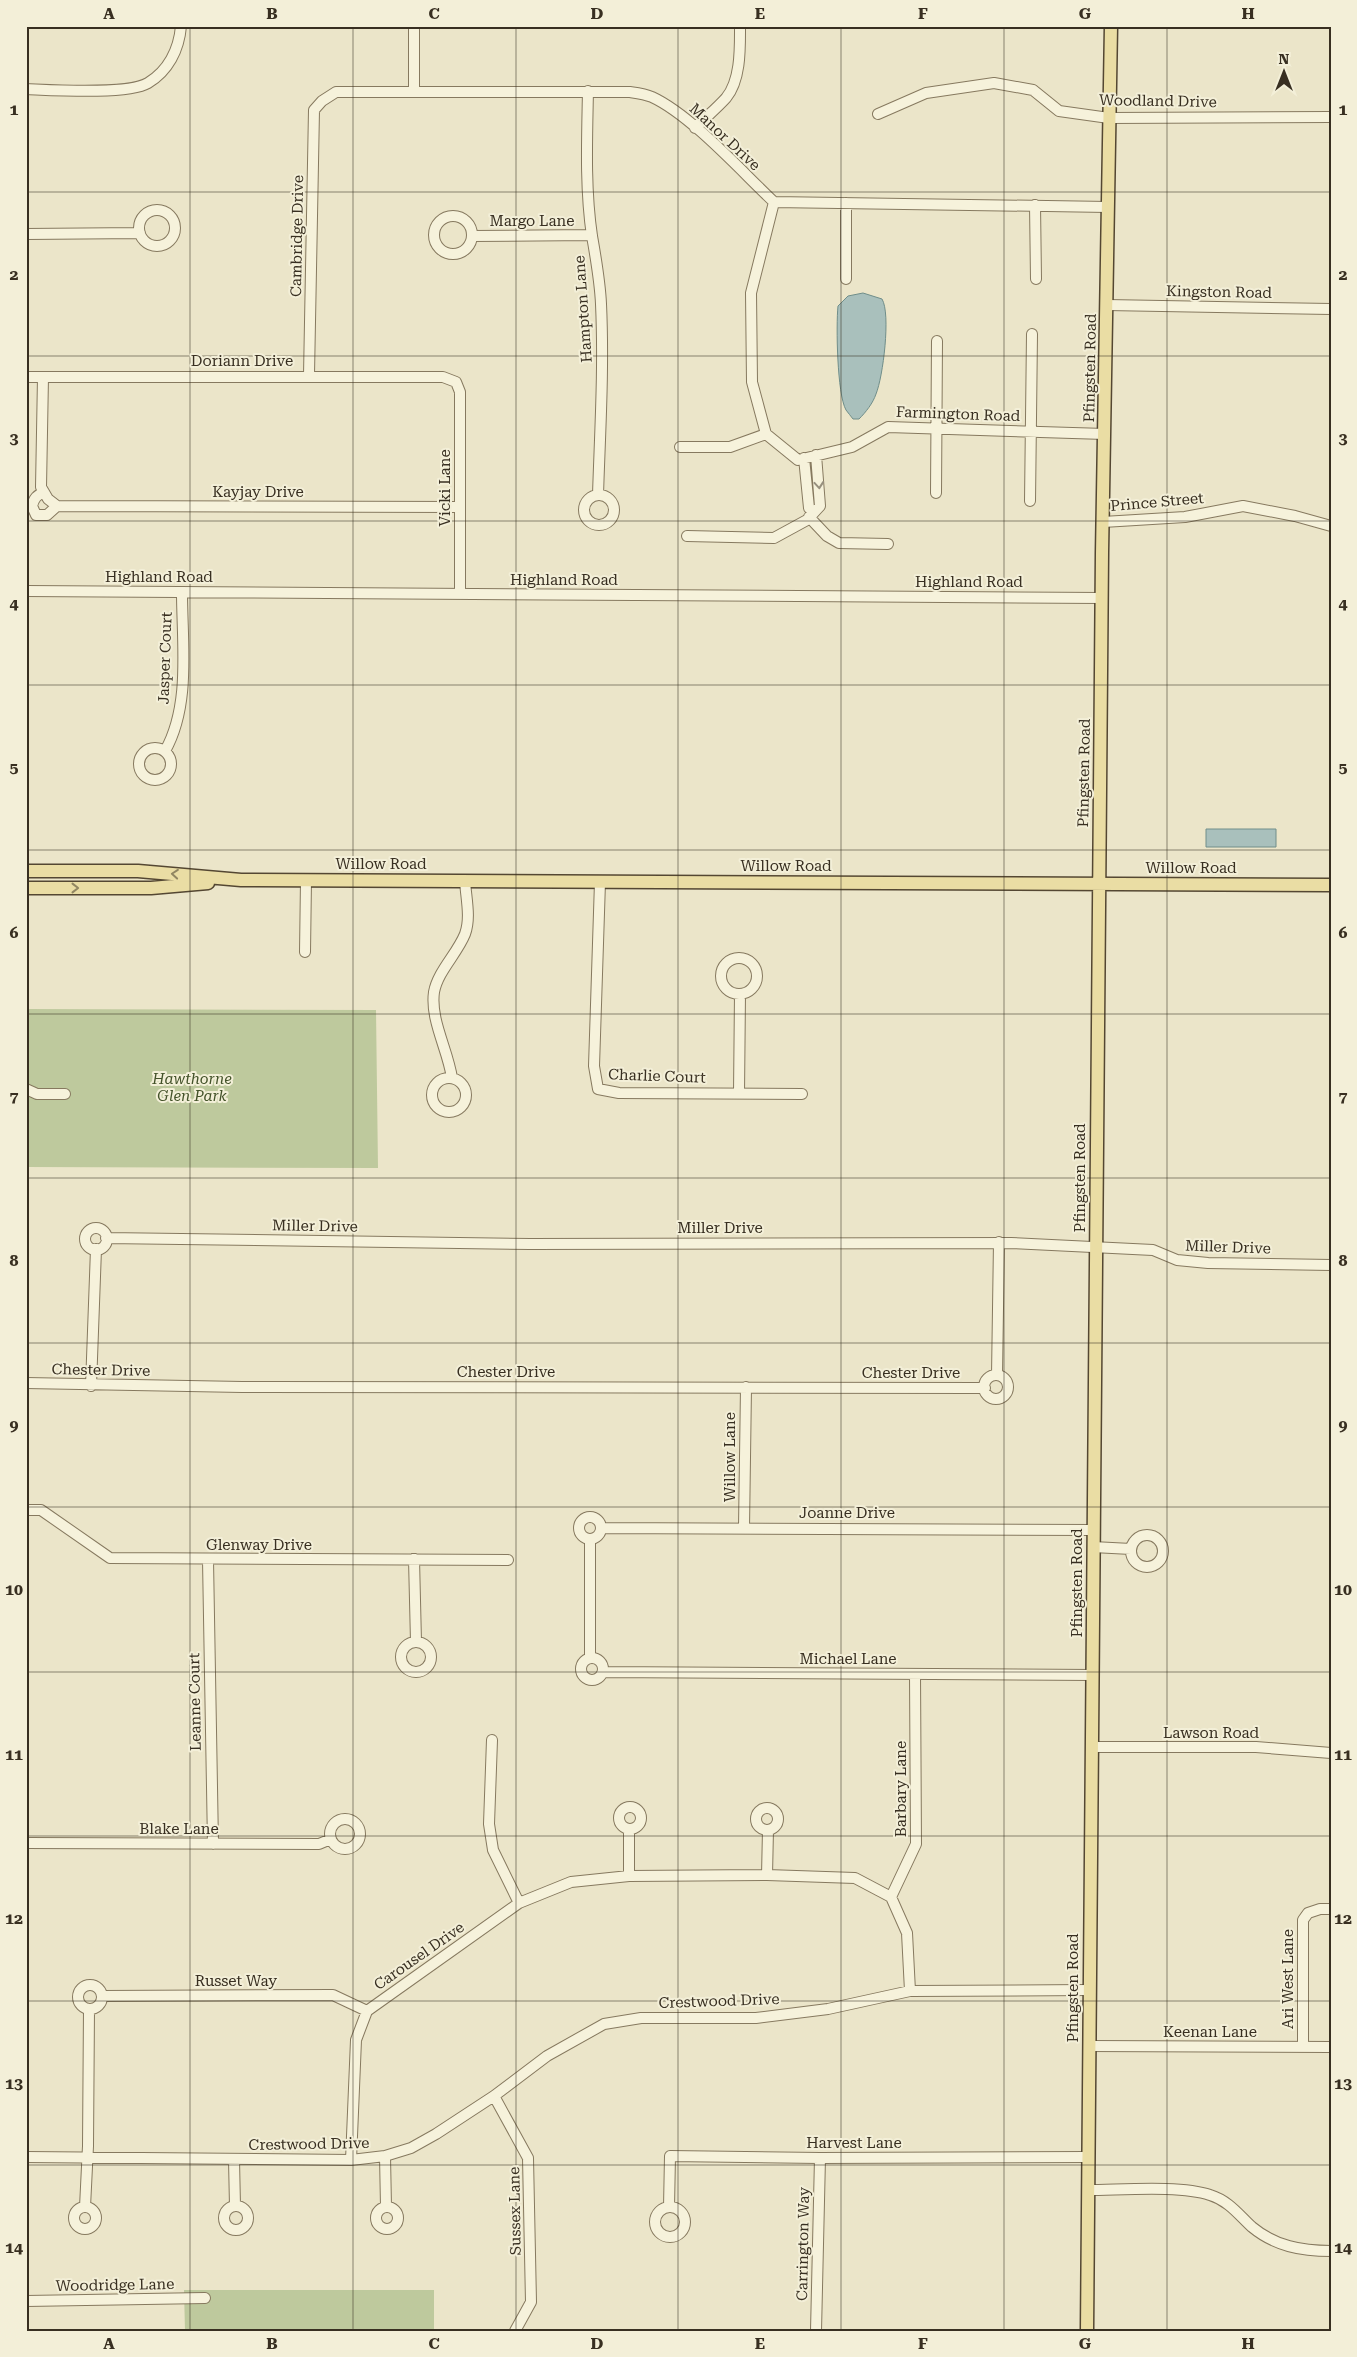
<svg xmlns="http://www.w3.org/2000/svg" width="1357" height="2357" font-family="'Roboto Serif',serif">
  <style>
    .green { fill: #bec99d }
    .water { fill: #a9c0bc; stroke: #708e8a }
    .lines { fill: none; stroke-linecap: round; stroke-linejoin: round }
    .minor-casing { stroke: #86795f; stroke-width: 12 }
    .major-casing { stroke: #544732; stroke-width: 15 }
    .minor { stroke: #f6f2db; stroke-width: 10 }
    .major { stroke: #eadda4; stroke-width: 12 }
    .oneway { stroke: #97907e }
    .oneway2 { stroke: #918662 }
    .grid { fill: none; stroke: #382f21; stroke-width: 1; stroke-opacity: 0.55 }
    .labels { text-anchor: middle; stroke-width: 4; stroke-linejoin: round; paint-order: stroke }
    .street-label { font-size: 15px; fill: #382f21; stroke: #f3efd8 }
    .park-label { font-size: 15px; font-style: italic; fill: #435229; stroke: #f3efd8 }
    .neatline { fill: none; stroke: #382f21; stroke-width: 2 }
    .grid-label { font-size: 16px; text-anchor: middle; font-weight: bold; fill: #382f21 }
  </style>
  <rect width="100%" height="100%" fill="#ebe5c9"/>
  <!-- green -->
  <path class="green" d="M26,1009L376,1010L378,1168L26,1167Z
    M184,2290H434V2331H185Z"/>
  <!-- water -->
  <path class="water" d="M863,293L882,299C891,314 883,377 876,394C873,403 866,412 859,419H853C851,416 848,413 846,410C837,394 836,325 838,306L848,296Z
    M1206,829H1276V847H1206Z"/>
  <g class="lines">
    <defs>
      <path id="minor" d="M414,26V91
        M26,89C52,90 128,95 148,83C168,71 179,50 181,26
        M588,91C587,139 585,189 592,236C596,259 600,281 601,304C604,368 600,431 598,495
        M878,114L926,93L994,83L1033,90L1059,111L1109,118L1331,117
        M695,128C705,118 717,108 726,98C741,80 740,48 740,26
        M1035,205L1036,279
        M139 228a18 18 0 1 1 36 0a18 18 0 1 1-36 0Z
        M434 235a19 19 0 1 1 38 0a19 19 0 1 1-38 0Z
        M26,234L140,233
        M472,236L592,235
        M846,279V203
        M1107,305L1331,309
        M309,375L314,110L322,101L336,92H630C637,93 645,94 652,97C691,115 741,171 774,202L1108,207
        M26,377H443L456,382L460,392V594
        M43,377L41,487L48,499L57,506L460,507
        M766,434L798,460L852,447L888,427L1105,434
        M766,434L752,382L751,293L774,202
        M680,447H730L766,434
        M804,458L809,508L814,512
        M44,492C37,495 34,498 32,506L36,515H47L57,506
        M936,493L937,341
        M584 510a15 15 0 1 1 30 0a15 15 0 1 1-30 0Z
        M1030,501L1032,334
        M809,517L827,536L839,543L888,544
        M1103,522L1185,517L1243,506L1295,516L1331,526
        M687,536L774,538L807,520L820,506L816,455
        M26,591L1102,598
        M139 764a16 16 0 1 1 32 0a16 16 0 1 1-32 0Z
        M165,751C191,705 182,644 182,592
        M600,882L594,1066L598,1089L619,1093L802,1094
        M305,952L306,880
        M721 976a18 18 0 1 1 36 0a18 18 0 1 1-36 0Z
        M432 1095a17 17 0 1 1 34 0a17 17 0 1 1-34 0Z
        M452,1078C448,1050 430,1020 434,992C438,971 457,954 465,934C471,918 466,898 465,881
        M26,1089L37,1094H65
        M739,1093L740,994
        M85 1239a11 11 0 1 1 22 0a11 11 0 1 1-22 0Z
        M106,1238L530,1244L1011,1243L1153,1250L1177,1260L1208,1263L1331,1265
        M997,1375L999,1242
        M984 1387a12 12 0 1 1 24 0a12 12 0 1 1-24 0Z
        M26,1383L242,1387L985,1388
        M91,1386L96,1249
        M26,1510H41L110,1558L508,1560
        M579 1528a11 11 0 1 1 22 0a11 11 0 1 1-22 0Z
        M601,1528L1093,1530
        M744,1528L746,1387
        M1131 1551a16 16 0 1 1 32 0a16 16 0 1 1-32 0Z
        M590,1539V1657
        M1093,1547L1131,1549
        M414,1559L416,1642
        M208,1560L213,1844
        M401 1657a15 15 0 1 1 30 0a15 15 0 1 1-30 0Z
        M581 1669a11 11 0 1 1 22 0a11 11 0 1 1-22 0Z
        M603,1672L1092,1675
        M492,1740L489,1824L493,1850L519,1903
        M1091,1747H1256L1331,1753
        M619 1818a11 11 0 1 1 22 0a11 11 0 1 1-22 0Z
        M756 1819a11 11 0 1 1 22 0a11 11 0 1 1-22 0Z
        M330 1834a15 15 0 1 1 30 0a15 15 0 1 1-30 0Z
        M629,1829V1876
        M26,1843L319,1844L331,1839
        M767,1875L768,1830
        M891,1897L916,1844L915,1674
        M78 1997a12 12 0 1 1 24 0a12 12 0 1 1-24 0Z
        M102,1996L333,1995L367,2011
        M1089,2046L1331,2047
        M1303,2047V1920L1308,1913L1320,1909H1331
        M494,2096L528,2158L531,2302L515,2331
        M385,2156L386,2207
        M26,2157L351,2160L385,2156L411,2148L436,2134L494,2096L547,2056L604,2024L641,2018H756L828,2009L910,1991L1089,1990
        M234,2160L235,2206
        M351,2160L356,2040L367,2011L519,1903L571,1882L629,1876L767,1875L855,1878L891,1897L907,1933L910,1991
        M1088,2190C1121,2190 1181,2185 1210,2195C1229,2201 1238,2214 1252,2227C1275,2246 1301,2251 1331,2251
        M224 2218a12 12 0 1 1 24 0a12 12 0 1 1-24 0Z
        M655 2222a15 15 0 1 1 30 0a15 15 0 1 1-30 0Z
        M376 2218a11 11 0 1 1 22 0a11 11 0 1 1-22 0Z
        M74 2218a11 11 0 1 1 22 0a11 11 0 1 1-22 0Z
        M85,2207L88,2146L89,2009
        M669,2207L670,2156L820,2158L1088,2157
        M26,2301L205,2298
        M816,2331L820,2158"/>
      <path id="major" d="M26,871H138L241,880L1331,885
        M26,888H151L208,883
        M1087,2331L1102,553L1111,26"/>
    </defs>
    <!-- minor casing -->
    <use href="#minor" class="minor-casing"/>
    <!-- major casing -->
    <use href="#major" class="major-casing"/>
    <!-- minor -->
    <use href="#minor" class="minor"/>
    <!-- major -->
    <use href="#major" class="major"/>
  </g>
  <!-- one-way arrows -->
  <defs><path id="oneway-chevron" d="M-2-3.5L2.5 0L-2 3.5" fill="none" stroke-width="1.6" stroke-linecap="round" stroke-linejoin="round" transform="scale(1.25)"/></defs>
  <use class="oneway" href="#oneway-chevron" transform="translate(819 485) rotate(85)"/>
  <g class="oneway2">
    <use href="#oneway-chevron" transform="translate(175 874) rotate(-175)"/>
    <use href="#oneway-chevron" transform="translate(75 888)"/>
  </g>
  <!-- grid -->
  <path class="grid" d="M190,26V2331M353,26V2331M516,26V2331M678,26V2331M841,26V2331M1004,26V2331M1167,26V2331M26,192H1331M26,356H1331M26,521H1331M26,685H1331M26,850H1331M26,1014H1331M26,1178H1331M26,1343H1331M26,1507H1331M26,1672H1331M26,1836H1331M26,2001H1331M26,2165H1331"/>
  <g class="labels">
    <!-- street labels -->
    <g class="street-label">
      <text transform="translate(1158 101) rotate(1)" y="5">Woodland Drive</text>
      <text transform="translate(725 137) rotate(43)" y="5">Manor Drive</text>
      <text x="532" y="226">Margo Lane</text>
      <text transform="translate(297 236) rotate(-89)" y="5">Cambridge Drive</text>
      <text transform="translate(1219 292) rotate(1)" y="5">Kingston Road</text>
      <text transform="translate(583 309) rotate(-94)" y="5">Hampton Lane</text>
      <text x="242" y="366">Doriann Drive</text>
      <text transform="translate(1090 368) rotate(-89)" y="5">Pfingsten Road</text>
      <text transform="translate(958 414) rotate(2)" y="5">Farmington Road</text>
      <text transform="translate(445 488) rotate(-90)" y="5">Vicki Lane</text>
      <text x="258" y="497">Kayjay Drive</text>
      <text transform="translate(1157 502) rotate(-5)" y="5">Prince Street</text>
      <text x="159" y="582">Highland Road</text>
      <text x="564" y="585">Highland Road</text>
      <text x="969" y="587">Highland Road</text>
      <text transform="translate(165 658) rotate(-88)" y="5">Jasper Court</text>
      <text transform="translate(1084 773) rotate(-89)" y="5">Pfingsten Road</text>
      <text x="381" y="869">Willow Road</text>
      <text x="786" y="871">Willow Road</text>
      <text x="1191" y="873">Willow Road</text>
      <text transform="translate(657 1076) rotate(2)" y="5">Charlie Court</text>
      <text transform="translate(1080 1178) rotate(-90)" y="5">Pfingsten Road</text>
      <text transform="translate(315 1226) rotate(1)" y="5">Miller Drive</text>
      <text x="720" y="1233">Miller Drive</text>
      <text transform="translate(1228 1247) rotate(2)" y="5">Miller Drive</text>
      <text transform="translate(101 1370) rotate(1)" y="5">Chester Drive</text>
      <text x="506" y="1377">Chester Drive</text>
      <text x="911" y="1378">Chester Drive</text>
      <text transform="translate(730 1457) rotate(-90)" y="5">Willow Lane</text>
      <text x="847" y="1518">Joanne Drive</text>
      <text x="259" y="1550">Glenway Drive</text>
      <text transform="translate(1077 1583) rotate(-90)" y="5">Pfingsten Road</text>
      <text x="848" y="1664">Michael Lane</text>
      <text transform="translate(195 1702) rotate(-91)" y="5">Leanne Court</text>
      <text x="1211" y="1738">Lawson Road</text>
      <text transform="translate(901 1789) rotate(-90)" y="5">Barbary Lane</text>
      <text x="179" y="1834">Blake Lane</text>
      <text transform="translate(419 1956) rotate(-35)" y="5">Carousel Drive</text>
      <text transform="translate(1288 1979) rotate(-90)" y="5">Ari West Lane</text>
      <text x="236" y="1986">Russet Way</text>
      <text transform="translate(1073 1988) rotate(-90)" y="5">Pfingsten Road</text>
      <text transform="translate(719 2001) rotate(-2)" y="5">Crestwood Drive</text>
      <text x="1210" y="2037">Keenan Lane</text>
      <text x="854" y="2148">Harvest Lane</text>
      <text transform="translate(309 2144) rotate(-1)" y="5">Crestwood Drive</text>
      <text transform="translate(515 2211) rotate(-91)" y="5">Sussex Lane</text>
      <text transform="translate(803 2244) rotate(-89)" y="5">Carrington Way</text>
      <text transform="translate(115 2285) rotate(-1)" y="5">Woodridge Lane</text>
    </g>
    <!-- park labels -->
    <g class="park-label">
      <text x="192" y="1084">Hawthorne<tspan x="192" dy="17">Glen Park</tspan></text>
    </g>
  </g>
  <!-- border -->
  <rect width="1357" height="2357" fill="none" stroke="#f3efd8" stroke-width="55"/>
  <!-- north arrow -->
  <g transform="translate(1284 72)" stroke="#f3efd8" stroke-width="4" paint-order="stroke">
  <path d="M0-4L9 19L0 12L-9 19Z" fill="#382f21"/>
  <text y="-8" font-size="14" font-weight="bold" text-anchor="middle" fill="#382f21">N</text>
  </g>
  <rect x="28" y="28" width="1302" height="2302" class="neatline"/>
  <g class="grid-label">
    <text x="109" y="19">A</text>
    <text x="272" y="19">B</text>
    <text x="434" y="19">C</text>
    <text x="597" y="19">D</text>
    <text x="760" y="19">E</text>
    <text x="923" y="19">F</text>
    <text x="1085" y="19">G</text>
    <text x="1248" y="19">H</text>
    <text x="14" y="115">1</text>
    <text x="1343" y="115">1</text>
    <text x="14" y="280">2</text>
    <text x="1343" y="280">2</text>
    <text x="14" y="444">3</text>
    <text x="1343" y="444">3</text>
    <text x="14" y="609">4</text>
    <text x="1343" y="609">4</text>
    <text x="14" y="773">5</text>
    <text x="1343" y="773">5</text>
    <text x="14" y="938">6</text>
    <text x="1343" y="938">6</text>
    <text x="14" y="1102">7</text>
    <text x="1343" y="1102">7</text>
    <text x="14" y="1266">8</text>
    <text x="1343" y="1266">8</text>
    <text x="14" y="1431">9</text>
    <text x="1343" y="1431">9</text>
    <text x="14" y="1595">10</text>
    <text x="1343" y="1595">10</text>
    <text x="14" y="1760">11</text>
    <text x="1343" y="1760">11</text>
    <text x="14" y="1924">12</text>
    <text x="1343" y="1924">12</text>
    <text x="14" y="2089">13</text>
    <text x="1343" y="2089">13</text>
    <text x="14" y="2253">14</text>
    <text x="1343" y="2253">14</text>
    <text x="109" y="2349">A</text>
    <text x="272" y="2349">B</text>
    <text x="434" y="2349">C</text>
    <text x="597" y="2349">D</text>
    <text x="760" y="2349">E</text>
    <text x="923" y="2349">F</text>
    <text x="1085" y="2349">G</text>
    <text x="1248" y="2349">H</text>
  </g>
</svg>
